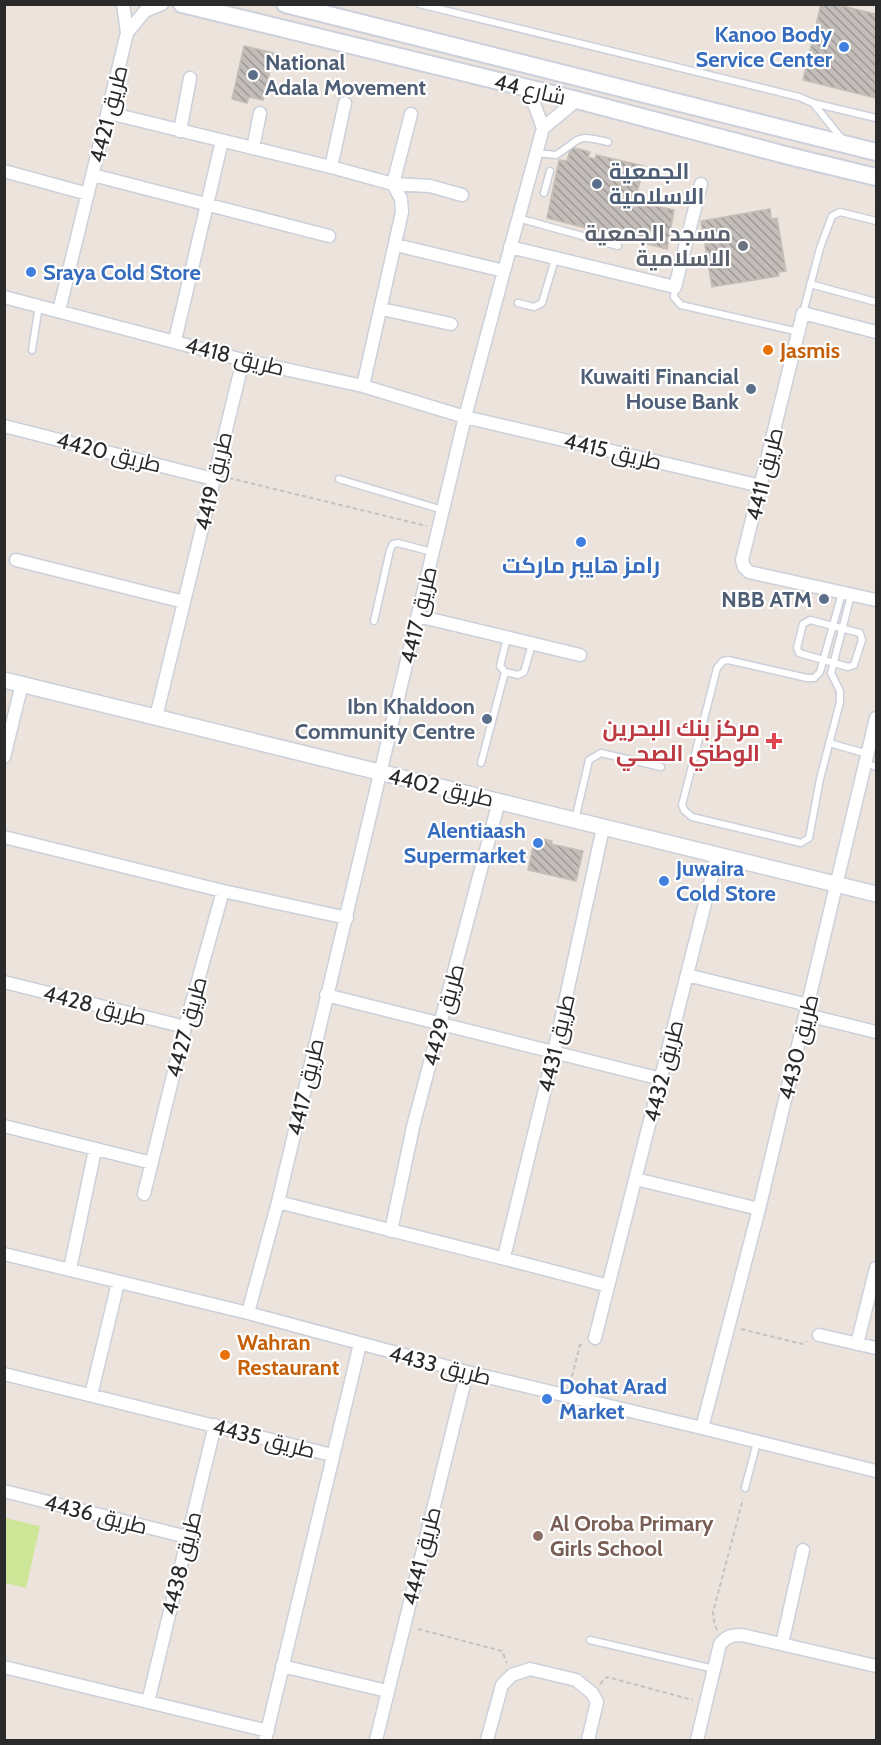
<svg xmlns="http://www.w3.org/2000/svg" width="881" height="1745" font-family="Cabin,Cairo,sans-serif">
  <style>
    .pitch { fill: #cee698 }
    .building { fill: url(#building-back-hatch); stroke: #c6beb6; stroke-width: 1.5 }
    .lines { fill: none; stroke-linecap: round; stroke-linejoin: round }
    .service-casing { stroke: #cbd0db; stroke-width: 9 }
    .minor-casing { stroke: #cbd0db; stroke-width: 15 }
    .tertiary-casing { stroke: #cbd0db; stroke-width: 18 }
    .secondary-casing { stroke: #cbd0db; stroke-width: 20 }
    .path { stroke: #c3c3c3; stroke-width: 2; stroke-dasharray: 4.5 3; stroke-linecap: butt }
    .service { stroke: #fff; stroke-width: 6 }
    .minor { stroke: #fff; stroke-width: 12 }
    .tertiary { stroke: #fff; stroke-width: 15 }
    .secondary { stroke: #fff; stroke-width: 16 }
    .shop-dot { fill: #3f7fe0; stroke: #fff; stroke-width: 2 }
    .service-dot { fill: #5c6f8a; stroke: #fff; stroke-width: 2 }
    .worship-dot { fill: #6b7280; stroke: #fff; stroke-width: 2 }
    .food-dot { fill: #e8710a; stroke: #fff; stroke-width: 2 }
    .health-dot { fill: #e0444e; stroke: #fff; stroke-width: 2 }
    .education-dot { fill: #8d6e63; stroke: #fff; stroke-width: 2 }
    .labels { text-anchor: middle; stroke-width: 4.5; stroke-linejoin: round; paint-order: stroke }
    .shop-label { font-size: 22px; font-weight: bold; fill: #366cbe; stroke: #fff; text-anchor: start }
    .service-label { font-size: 22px; font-weight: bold; fill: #4e5e75; stroke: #fff; text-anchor: end }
    .street-label { font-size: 22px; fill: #2a2a2a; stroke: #fff }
    .worship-label { font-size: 22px; font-weight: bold; fill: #5b616d; stroke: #fff; text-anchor: end }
    .food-label { font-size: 22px; font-weight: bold; fill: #c56008; stroke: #fff; text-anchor: start }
    .health-label { font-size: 22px; font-weight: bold; fill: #be3a42; stroke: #fff; text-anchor: end }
    .education-label { font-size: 22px; font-weight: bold; fill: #785e54; stroke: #fff; text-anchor: start }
  </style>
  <defs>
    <pattern id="building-back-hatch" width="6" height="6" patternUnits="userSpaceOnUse" patternTransform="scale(1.5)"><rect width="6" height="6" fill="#c3bdb9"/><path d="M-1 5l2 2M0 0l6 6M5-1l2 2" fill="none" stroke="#9f9a97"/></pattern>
  </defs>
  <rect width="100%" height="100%" fill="#ebe3dc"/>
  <!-- pitch -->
  <path class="pitch" d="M5,1518L40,1526L26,1588L5,1583Z"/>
  <!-- building -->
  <path class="building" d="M821,4H834L876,14V98L803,80Z
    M244,46L274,53L263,100L249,97L247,103L232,99Z
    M571,147L590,152L588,157L595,159L596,155L644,166L635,201L674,210L667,249L547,218L559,160L567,161Z
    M770,209L771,219L777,218L786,271L778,272L779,276L712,287L701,221Z
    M535,837L552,841L551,844L583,851L576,881L528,870Z"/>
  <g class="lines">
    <defs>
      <path id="service" d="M419,4L799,97L813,103L842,139
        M813,103L876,118
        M537,153L556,155C583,138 574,134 608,142
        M544,193L550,171
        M518,218L618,246
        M810,284L876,302
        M675,287L674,297L681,305L799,332
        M518,303L534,307L542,303L555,259
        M803,313L820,248L832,216L840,212L876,221
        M32,350L39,306
        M339,479L443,510
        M842,593L820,672L814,678H807L728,660L723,661L717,668L682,805L684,810L692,817L801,843L809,838L820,779L840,702V691L831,673L851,595
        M810,620L860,633L862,640L854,665L848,667L799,653L797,648L803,624Z
        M374,621L390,550L393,544L398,543L432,552
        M507,638L500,666L505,672L518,675L524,672L532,644
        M829,743L868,754
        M481,763L505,672
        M866,763L876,767
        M575,820L589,760L601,753L661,767
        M745,1488L757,1442
        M590,1640L714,1669"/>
      <path id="minor" d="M127,33L145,11L162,4
        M523,87L535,106L543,128
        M109,113L331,167L393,184L401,199L402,212L363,386
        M411,114L393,184L430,186L462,195
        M180,131L190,78
        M253,148L260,113
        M331,167L345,103
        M4,171L88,194
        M93,175L329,236
        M396,245L504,271
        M510,247L675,287L701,184
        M4,297L243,360L363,386L465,417L761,486
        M382,309L451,324
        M59,311L127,33L123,4
        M876,332L803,313L742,560L744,567L749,572L876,600
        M175,340L222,141
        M4,426L213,479
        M16,560L184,602
        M418,616L580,655
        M156,717L243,360
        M4,757L22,684
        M4,837L223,891L347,918
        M687,975L808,1005
        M4,982L185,1027
        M326,995L661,1079
        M807,1015L876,1032
        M4,1126L152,1163
        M636,1179L759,1209
        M144,1194L185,1027L223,891
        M278,1202C388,1230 499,1256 608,1286
        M391,1231L413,1127L499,801
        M4,1254L248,1313L467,1372L702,1428L876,1471
        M504,1257L554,1052L603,828
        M70,1269L95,1150
        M248,1313L278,1202L465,417L504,271L543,128L577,100
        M819,1335L876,1348
        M595,1338L717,856
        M857,1344L876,1268
        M4,1374L332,1455
        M91,1395L118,1283
        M702,1428L759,1209L876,718
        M4,1491L187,1537
        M782,1644L803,1550
        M282,1666L387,1691
        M4,1667L268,1731
        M148,1702L215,1425
        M265,1740L360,1344
        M376,1740L467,1372
        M487,1740L502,1685L512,1675L530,1669L576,1680L592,1693L597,1702L588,1740
        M697,1740L720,1644C727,1636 732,1635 742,1635L876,1666"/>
      <path id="tertiary" d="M4,680L876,894"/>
      <path id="secondary" d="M182,4L577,100L789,156L876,177
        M285,4L876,152"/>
    </defs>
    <!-- service casing -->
    <use href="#service" class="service-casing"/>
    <!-- minor casing -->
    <use href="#minor" class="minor-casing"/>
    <!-- tertiary casing -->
    <use href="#tertiary" class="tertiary-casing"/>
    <!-- secondary casing -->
    <use href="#secondary" class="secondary-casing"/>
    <!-- path -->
    <path class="path" d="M229,478L427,526
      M741,1329L802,1344L807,1341
      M570,1384L580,1345L584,1343
      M418,1629L502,1651L507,1663
      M717,1630L714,1622L713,1612L743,1499
      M600,1684L607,1677L693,1700"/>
    <!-- service -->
    <use href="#service" class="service"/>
    <!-- minor -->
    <use href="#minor" class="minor"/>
    <!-- tertiary -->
    <use href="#tertiary" class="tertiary"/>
    <!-- secondary -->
    <use href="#secondary" class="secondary"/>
  </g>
  <!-- markers -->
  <g class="shop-dot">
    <circle cx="844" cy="47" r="6"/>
    <circle cx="31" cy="272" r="6"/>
    <circle cx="581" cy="542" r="6"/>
    <circle cx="538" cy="843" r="6"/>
    <circle cx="664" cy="881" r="6"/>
    <circle cx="547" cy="1399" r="6"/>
  </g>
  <g class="service-dot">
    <circle cx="253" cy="75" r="6"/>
    <circle cx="597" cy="184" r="6"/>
    <circle cx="751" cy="389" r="6"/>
    <circle cx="824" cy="599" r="6"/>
    <circle cx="487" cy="719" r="6"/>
  </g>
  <circle class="worship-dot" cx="743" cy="246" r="6"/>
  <g class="food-dot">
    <circle cx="768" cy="350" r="6"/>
    <circle cx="225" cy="1355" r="6"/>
  </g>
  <path class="health-dot" d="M771 732h6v6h6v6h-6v6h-6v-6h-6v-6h6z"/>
  <circle class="education-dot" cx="538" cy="1536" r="6"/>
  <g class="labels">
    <!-- shop labels -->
    <g class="shop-label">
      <text x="832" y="42" text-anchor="end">Kanoo Body<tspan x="832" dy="25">Service Center</tspan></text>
      <text x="43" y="280">Sraya Cold Store</text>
      <text x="581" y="573" text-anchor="middle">رامز هايبر ماركت</text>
      <text x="526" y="838" text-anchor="end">Alentiaash<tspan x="526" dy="25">Supermarket</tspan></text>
      <text x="676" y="876">Juwaira<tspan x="676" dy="25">Cold Store</tspan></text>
      <text x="559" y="1394">Dohat Arad<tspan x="559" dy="25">Market</tspan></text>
    </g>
    <!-- service labels -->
    <g class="service-label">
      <text x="265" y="70" text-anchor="start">National<tspan x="265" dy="25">Adala Movement</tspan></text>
      <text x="609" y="179" text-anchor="start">الجمعية<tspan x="609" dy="25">الاسلامية</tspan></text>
      <text x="739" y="384">Kuwaiti Financial<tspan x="739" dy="25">House Bank</tspan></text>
      <text x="812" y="607">NBB ATM</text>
      <text x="475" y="714">Ibn Khaldoon<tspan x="475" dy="25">Community Centre</tspan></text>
    </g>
    <!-- street labels -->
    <g class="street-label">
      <text transform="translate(530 89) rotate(13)" y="8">شارع 44</text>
      <text transform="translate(108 114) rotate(-76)" y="8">طريق 4421</text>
      <text transform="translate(235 356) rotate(14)" y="8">طريق 4418</text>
      <text transform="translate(613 451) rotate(13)" y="8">طريق 4415</text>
      <text transform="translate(109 452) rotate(14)" y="8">طريق 4420</text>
      <text transform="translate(764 474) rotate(-76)" y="8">طريق 4411</text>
      <text transform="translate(213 481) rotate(-77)" y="8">طريق 4419</text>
      <text transform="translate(418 615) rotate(-77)" y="8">طريق 4417</text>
      <text transform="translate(441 787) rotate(13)" y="8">طريق 4402</text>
      <text transform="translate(95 1005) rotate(14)" y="8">طريق 4428</text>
      <text transform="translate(443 1015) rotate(-75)" y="8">طريق 4429</text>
      <text transform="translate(186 1027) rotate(-75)" y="8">طريق 4427</text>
      <text transform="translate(556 1043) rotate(-77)" y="8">طريق 4431</text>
      <text transform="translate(798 1047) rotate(-76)" y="8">طريق 4430</text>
      <text transform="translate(663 1071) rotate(-76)" y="8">طريق 4432</text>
      <text transform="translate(305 1087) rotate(-77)" y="8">طريق 4417</text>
      <text transform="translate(440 1365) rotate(14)" y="8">طريق 4433</text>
      <text transform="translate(264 1438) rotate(14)" y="8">طريق 4435</text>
      <text transform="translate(96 1514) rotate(14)" y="8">طريق 4436</text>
      <text transform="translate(421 1556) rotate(-76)" y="8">طريق 4441</text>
      <text transform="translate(181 1563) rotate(-76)" y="8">طريق 4438</text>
    </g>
    <!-- worship labels -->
    <g class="worship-label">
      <text x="731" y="241">مسجد الجمعية<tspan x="731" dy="25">الاسلامية</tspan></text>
    </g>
    <!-- food labels -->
    <g class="food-label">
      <text x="780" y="358">Jasmis</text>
      <text x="237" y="1350">Wahran<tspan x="237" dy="25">Restaurant</tspan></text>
    </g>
    <!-- health labels -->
    <g class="health-label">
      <text x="760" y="736">مركز بنك البحرين<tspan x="760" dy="25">الوطني الصحي</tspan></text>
    </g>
    <!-- education labels -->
    <g class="education-label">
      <text x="550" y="1531">Al Oroba Primary<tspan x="550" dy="25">Girls School</tspan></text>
    </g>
  </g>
  <!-- border -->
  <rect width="881" height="1745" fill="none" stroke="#2a2a2a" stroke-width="12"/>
</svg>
